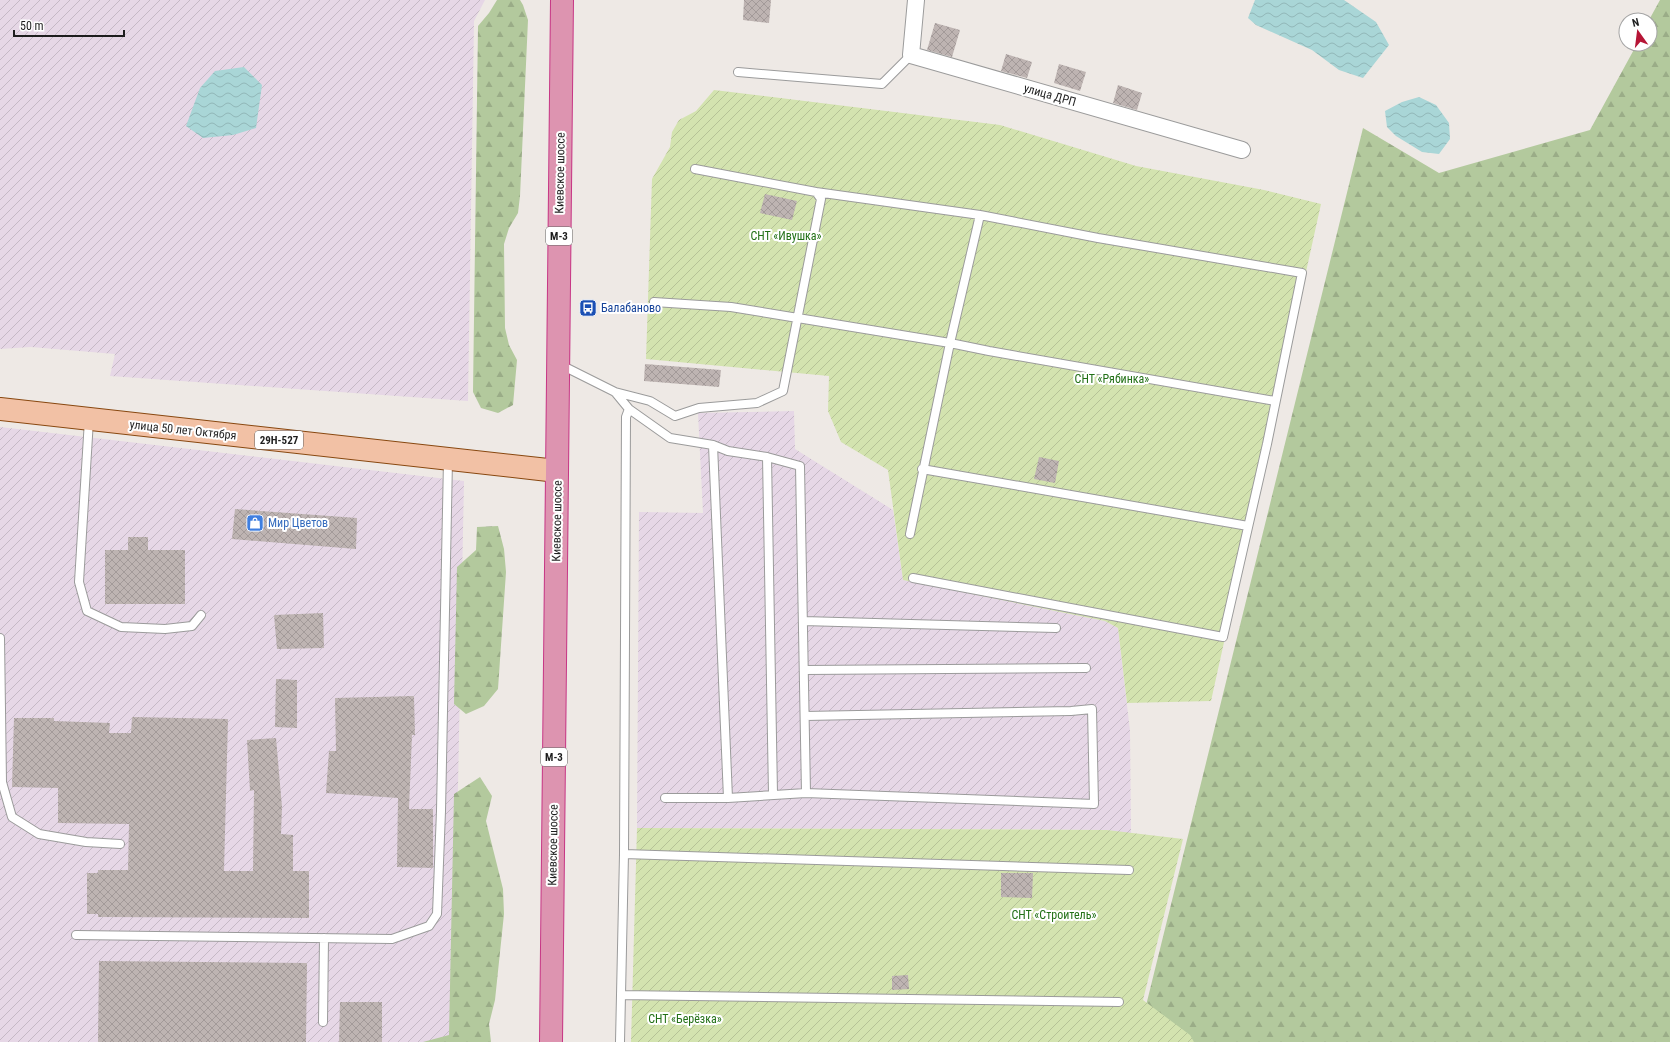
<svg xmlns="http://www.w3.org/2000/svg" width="1670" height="1042" font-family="'Roboto Condensed',sans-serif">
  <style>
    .industrial { fill: url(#industrial-furrows) }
    .forest { fill: url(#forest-firs) }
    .garden { fill: url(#garden-furrows) }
    .water { fill: url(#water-waves) }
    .building { fill: url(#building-cross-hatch) }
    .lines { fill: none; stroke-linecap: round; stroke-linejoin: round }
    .lane-casing { stroke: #9b9b9b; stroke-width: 10 }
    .street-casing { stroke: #9b9b9b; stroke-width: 18 }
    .primary-casing { stroke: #88470f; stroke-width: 24 }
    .highway-casing { stroke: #c73685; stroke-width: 24 }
    .lane { stroke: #fff; stroke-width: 8 }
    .street { stroke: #fff; stroke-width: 16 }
    .primary { stroke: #f2c1a5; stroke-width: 22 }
    .highway { stroke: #dd94b0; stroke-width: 22 }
    .labels { text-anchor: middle; stroke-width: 4; stroke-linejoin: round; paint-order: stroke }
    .shield { fill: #fff; stroke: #626262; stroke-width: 1 }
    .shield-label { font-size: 11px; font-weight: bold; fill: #1e1e1e }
    .street-label { font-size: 12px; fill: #1e1e1e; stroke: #fff }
    .park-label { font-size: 12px; fill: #227017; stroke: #fff }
    .transit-label { font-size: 12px; fill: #164399; stroke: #fff; text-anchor: start }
    .shop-label { font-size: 12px; fill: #366cbe; stroke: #fff; text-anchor: start }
  </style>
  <defs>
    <pattern id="industrial-furrows" width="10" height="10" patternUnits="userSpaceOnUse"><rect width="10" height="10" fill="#e6d7e6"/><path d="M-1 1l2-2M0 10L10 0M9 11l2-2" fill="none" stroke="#c5b8c5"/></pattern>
    <pattern id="forest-firs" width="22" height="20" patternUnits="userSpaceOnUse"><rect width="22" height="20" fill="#b3c99d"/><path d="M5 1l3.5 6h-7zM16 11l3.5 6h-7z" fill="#9aac87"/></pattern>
    <pattern id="garden-furrows" width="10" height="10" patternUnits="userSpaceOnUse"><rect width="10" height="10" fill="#d3e3af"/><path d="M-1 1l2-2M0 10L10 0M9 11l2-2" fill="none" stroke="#b5c296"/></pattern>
    <pattern id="water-waves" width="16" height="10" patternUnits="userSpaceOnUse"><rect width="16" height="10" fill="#a9d6d7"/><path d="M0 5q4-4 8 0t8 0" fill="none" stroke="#91b7b8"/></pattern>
    <pattern id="building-cross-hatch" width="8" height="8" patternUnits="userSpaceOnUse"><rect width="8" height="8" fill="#beb4b2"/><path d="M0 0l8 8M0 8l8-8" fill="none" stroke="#a39a99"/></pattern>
  </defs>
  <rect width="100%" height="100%" fill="#eee9e5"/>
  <!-- industrial -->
  <path class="industrial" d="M0,0H485L474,21L468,401L110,376L115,354L31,347L0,349Z
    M794,411L795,449L893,510L903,580L1105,621L1118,628L1130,731L1131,834L1107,830L637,828L639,512L703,513L698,413Z
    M0,427L464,481L453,1042H0Z"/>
  <!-- forest -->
  <path class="forest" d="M497,0H520L523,5L528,20L520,196L518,213L509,228L504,244L505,328L509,345L517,360L513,405L498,413L481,408L473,392L478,26L489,13Z
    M1660,0H1670V1042H1137L1363,128L1439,173L1590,130L1637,44H1650L1649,20Z
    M498,526L504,549L506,572L498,689L484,706L466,714L454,704L457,567L476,550L477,527Z
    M480,777L492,796L486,821L503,889L504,914L495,1000L489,1024L491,1042H423L449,1035L454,794Z"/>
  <!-- garden -->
  <path class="garden" d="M714,90L1000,125L1136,166L1264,190L1321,204L1211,701L1127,703L1118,628L1105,621L903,580L888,470L841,442L828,411L829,376L646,359L652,179L670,147L672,132L679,120L696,111Z
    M637,828L1107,830L1183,839L1143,1000L1190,1035L1194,1042H631Z"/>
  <!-- water -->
  <path class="water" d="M1255,0H1344L1376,22L1389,45L1363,78L1339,70L1312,50L1256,25L1248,18Z
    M244,67L262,85L256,128L233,135L203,138L186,126L200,88L215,71Z
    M1419,97L1436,105L1449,123L1450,139L1439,154L1422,152L1396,136L1387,127L1385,111L1402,102Z"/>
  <!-- building -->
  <path class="building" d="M744,0H771L769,23L743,20Z
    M935,23L960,30L952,57L927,50Z
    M1006,54L1032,62L1027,78L1001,71Z
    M1059,64L1086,72L1080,91L1054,83Z
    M1118,85L1142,93L1137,110L1113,103Z
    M765,194L797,201L792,220L760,213Z
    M645,364L721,370L719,387L644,381Z
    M1039,457L1059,461L1055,483L1034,479Z
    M235,509L357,518L356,549L232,539Z
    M128,537H148V550H185V604H105V550H128Z
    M323,613L324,648L277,649L274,615Z
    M276,679L297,680V728L275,727Z
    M414,696L415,735H412L409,809H433V868L397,867L398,798L326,793L329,751H336L335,698Z
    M132,717L228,719L224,871H253L254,790L250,791L247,740L276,738L282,807L281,834L293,835V871H309V918L98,917V914H87V873H98V870H128L129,824L58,823V788L12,787L14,718H54V721L110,723L109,733H131Z
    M1001,873H1033L1032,898L1001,897Z
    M99,961L307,963L306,1042H98Z
    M908,975L909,989L892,990V976Z
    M340,1002H382V1042H339Z"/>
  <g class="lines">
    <defs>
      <path id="lane" d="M738,72L882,84L911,55
        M816,192L980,215L1098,238L1302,273L1267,444L1223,637L913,578
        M654,302L731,307L950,343L989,351L1275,401
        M561,365L615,392L629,409L670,438L713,445L728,451L767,457L773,794
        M615,392L650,401L675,416L699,408L757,403L783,391L821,199L816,192L695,169
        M89,420L79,582L87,611L121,627L165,629L192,626L201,615
        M713,445L728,798
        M767,457L800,466L806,793
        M922,469L1248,526
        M910,534L950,343L980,215
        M803,621L1056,628
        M0,638L2,782L12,817L39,834L86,842L120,844
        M804,670L1086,668
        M665,798H728L806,793L1094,804L1092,709L1071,711L805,716
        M624,854L626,417L629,409
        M76,935L392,939L429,926L437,914L441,811L448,460
        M621,995L1119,1002
        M323,1022L324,938
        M620,1042L624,854L1129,870"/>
      <path id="street" d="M916,0L911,55L1242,150"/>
      <path id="primary" d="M0,409L557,471"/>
      <path id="highway" d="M551,1042L562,0"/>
    </defs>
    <!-- lane casing -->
    <use href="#lane" class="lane-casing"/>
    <!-- street casing -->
    <use href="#street" class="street-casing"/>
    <!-- primary casing -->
    <use href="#primary" class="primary-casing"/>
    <!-- highway casing -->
    <use href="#highway" class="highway-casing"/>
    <!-- lane -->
    <use href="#lane" class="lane"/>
    <!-- street -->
    <use href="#street" class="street"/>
    <!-- primary -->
    <use href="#primary" class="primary"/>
    <!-- highway -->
    <use href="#highway" class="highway"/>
  </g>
  <!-- icons -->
  <defs>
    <symbol id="bus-square" viewBox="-11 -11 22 22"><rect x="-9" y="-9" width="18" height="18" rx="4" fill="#1a4fb4" stroke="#fff"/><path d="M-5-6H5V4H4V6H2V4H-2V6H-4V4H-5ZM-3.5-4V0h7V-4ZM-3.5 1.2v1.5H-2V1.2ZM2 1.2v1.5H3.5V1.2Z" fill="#fff"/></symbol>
    <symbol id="shop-square" viewBox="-11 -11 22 22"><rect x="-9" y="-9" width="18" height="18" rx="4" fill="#3f7fe0" stroke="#fff"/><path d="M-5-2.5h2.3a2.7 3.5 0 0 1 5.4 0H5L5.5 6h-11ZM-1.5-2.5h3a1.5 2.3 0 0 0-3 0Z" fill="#fff"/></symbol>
  </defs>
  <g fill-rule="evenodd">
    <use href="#bus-square" x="578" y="298" width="20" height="20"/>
    <use href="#shop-square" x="245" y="513" width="20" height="20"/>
  </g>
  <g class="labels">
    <!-- shield labels -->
    <g class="shield">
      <rect x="546" y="227" width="26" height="18" rx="3"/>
      <rect x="255" y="431" width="48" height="18" rx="3"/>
      <rect x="541" y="748" width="26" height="18" rx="3"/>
    </g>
    <g class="shield-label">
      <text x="559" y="240">М-3</text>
      <text x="279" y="444">29Н-527</text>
      <text x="554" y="761">М-3</text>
    </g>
    <!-- street labels -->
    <g class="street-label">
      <text transform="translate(1050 95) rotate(16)" y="4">улица ДРП</text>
      <text transform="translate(560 173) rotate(-89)" y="4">Киевское шоссе</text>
      <text transform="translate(183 430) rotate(6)" y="4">улица 50 лет Октября</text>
      <text transform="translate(557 521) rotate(-89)" y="4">Киевское шоссе</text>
      <text transform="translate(553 845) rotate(-89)" y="4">Киевское шоссе</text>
    </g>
    <!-- park labels -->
    <g class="park-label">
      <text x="786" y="240">СНТ «Ивушка»</text>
      <text x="1112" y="383">СНТ «Рябинка»</text>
      <text x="1054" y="919">СНТ «Строитель»</text>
      <text x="685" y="1023">СНТ «Берёзка»</text>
    </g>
    <!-- transit labels -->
    <g class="transit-label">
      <text x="601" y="312">Балабаново</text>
    </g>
    <!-- shop labels -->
    <g class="shop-label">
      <text x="268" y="527">Мир Цветов</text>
    </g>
  </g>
  <!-- north arrow -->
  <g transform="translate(1638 32) rotate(346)"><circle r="19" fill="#ffffff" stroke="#a5a5a5"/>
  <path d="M0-3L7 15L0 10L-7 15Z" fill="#b61536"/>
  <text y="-6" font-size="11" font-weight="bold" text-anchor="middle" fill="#1e1e1e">N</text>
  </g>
  <!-- scale -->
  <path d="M14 30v6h110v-6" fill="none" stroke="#1e1e1e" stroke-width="2"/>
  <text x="20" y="30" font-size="12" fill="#1e1e1e" stroke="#ffffff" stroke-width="3" paint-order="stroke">50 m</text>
</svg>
